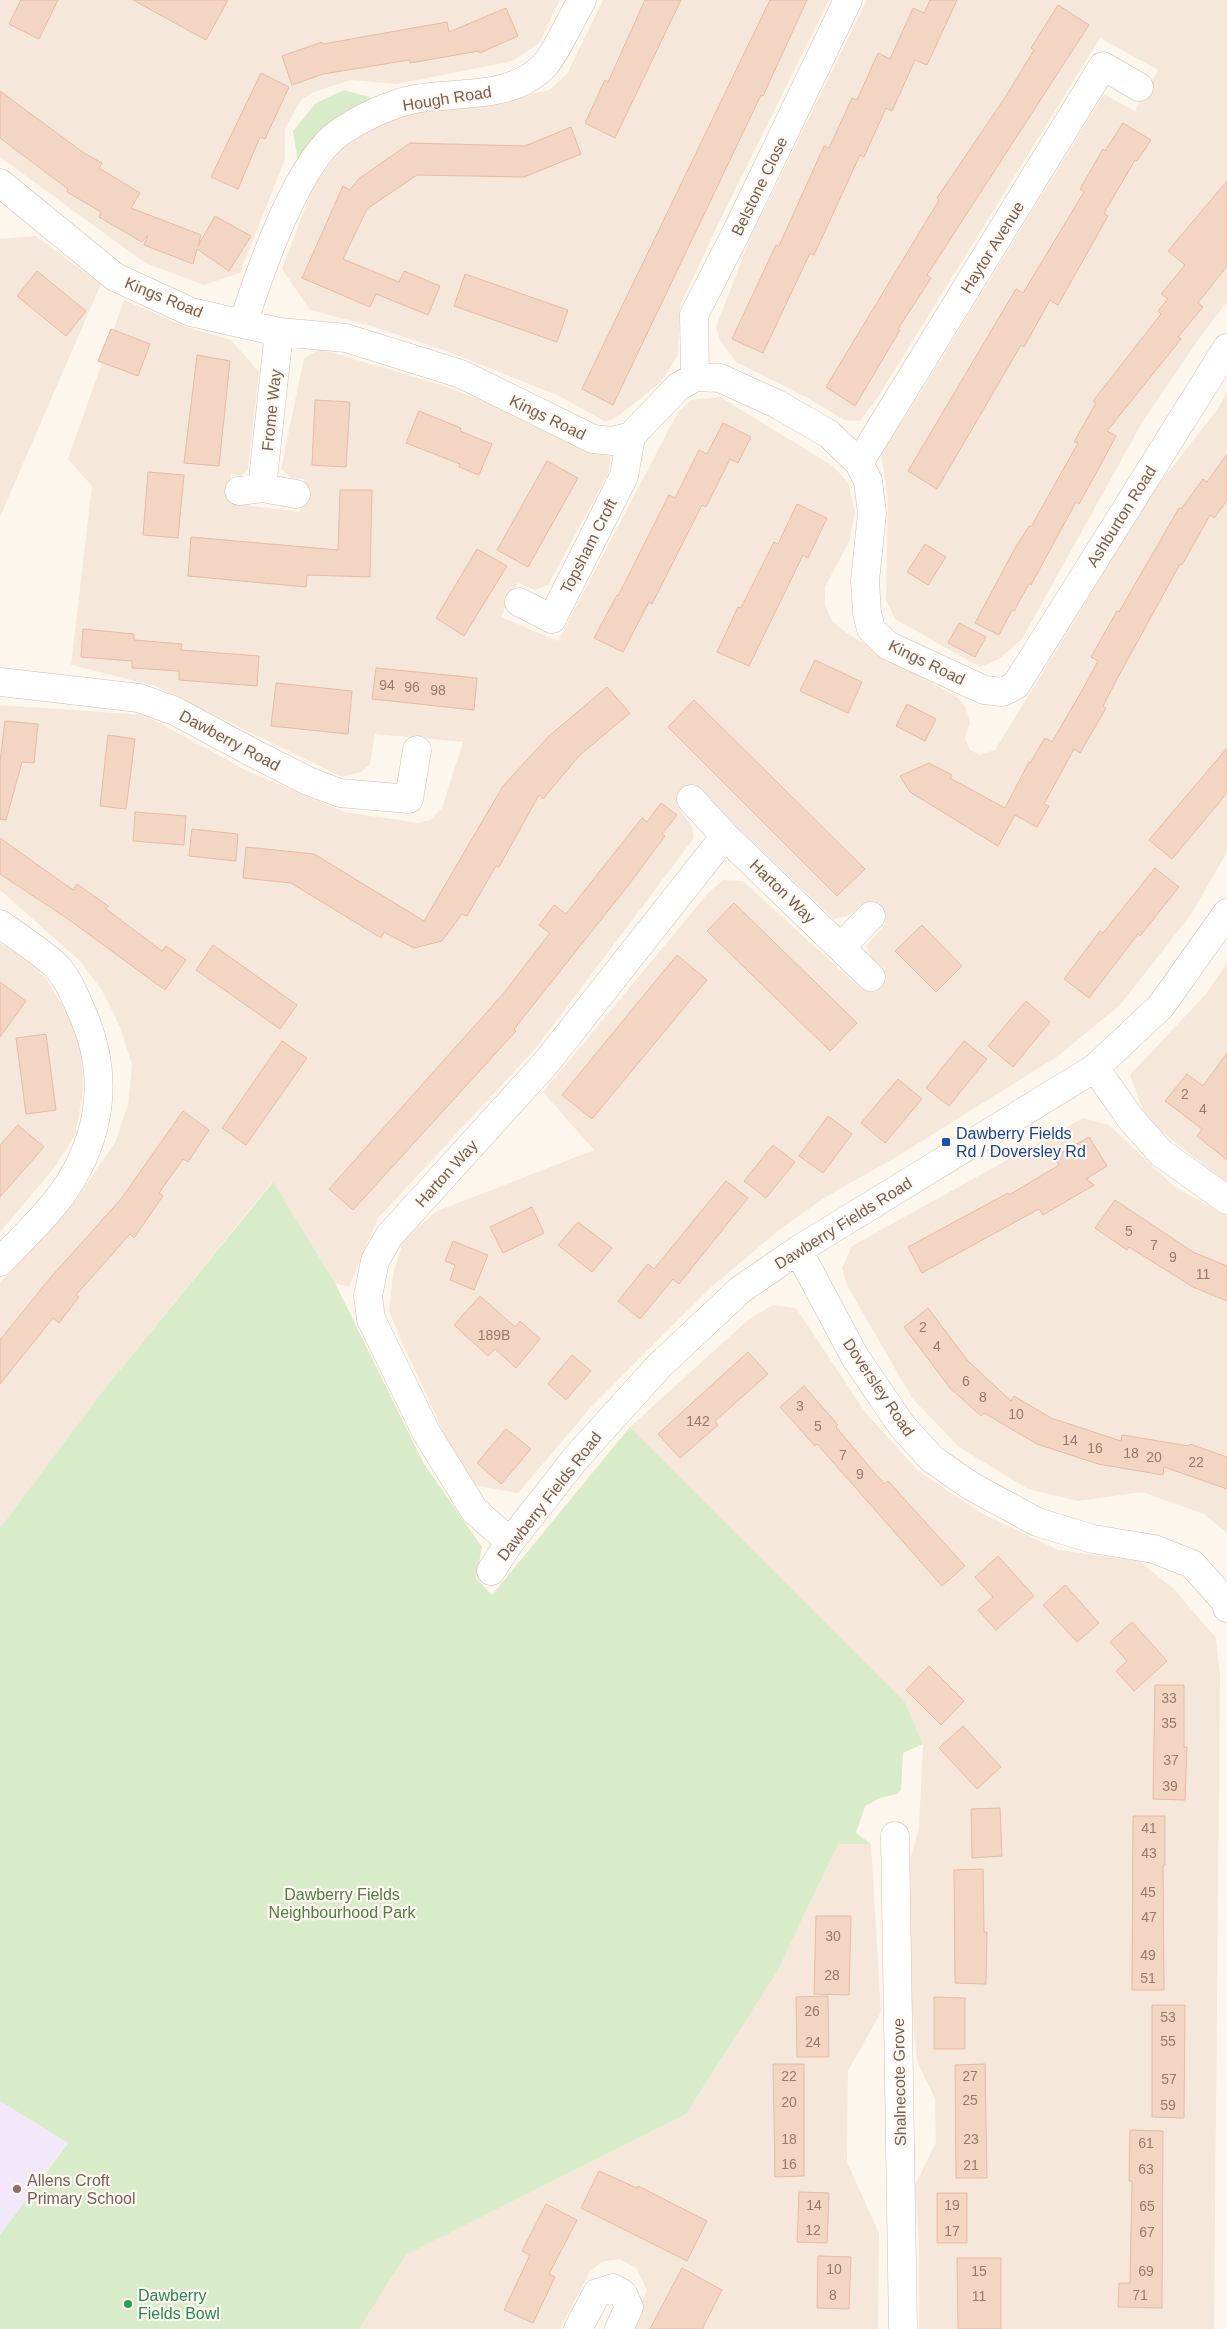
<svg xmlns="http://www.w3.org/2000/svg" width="1227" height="2329" font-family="Helvetica,sans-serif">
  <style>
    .residential { fill: #f5e8da }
    .education { fill: #f3e8fa }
    .green { fill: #d8ecc9 }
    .building { fill: #f3d5c3; stroke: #e6bba3 }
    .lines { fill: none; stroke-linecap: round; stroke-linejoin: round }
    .minor-casing { stroke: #d1beb0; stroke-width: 29 }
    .minor { stroke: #fff; stroke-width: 28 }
    .transit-dot { fill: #1a4fb4; stroke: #fffaf3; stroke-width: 2 }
    .education-dot { fill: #8d6e63; stroke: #fffaf3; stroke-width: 2 }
    .leisure-dot { fill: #2e9e5b; stroke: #fffaf3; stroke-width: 2 }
    .labels { text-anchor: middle; stroke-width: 4.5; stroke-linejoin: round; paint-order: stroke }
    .number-label { font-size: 14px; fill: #987a6a }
    .street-label { font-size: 16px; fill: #7a5c4d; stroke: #fffaf3 }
    .transit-label { font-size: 16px; fill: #164399; stroke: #fffaf3; text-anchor: start }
    .park-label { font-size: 16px; fill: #537a41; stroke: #fffaf3 }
    .education-label { font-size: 16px; fill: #785e54; stroke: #fffaf3; text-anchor: start }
    .leisure-label { font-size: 16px; fill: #27864d; stroke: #fffaf3; text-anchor: start }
  </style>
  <rect width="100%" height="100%" fill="#fdf6ec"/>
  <!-- residential -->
  <path class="residential" d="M0,0H560L539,43L513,61L397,84L351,80L314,92L301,100L285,128V159L240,273L204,285L145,263L0,157Z
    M603,0H829L720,220L680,306L678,355L660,383L617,417L606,422L559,396L452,353L368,325L310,310L282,269L315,182L346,143L382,121L416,109L499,101L549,90L567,74Z
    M867,0H1227V302L1203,333L1143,421L1022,639L999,659L980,667L895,619L886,600L888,497L881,454L922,390L1104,94L1135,111L1158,70L1100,38L878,397L860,421L844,420L810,399L736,362L720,340L716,327L752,234Z
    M35,236L101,284L0,517V239Z
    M124,300L186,327L231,340L259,372L248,469L241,476L231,474L229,503L300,512L304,479L292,478L281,469L304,358L320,349L441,385L513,412L603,450L610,457L609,472L548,585L535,590L518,583L501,617L558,641L678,412L691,400L720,397L833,466L848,482L855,512L849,542L825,587V605L832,621L848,634L958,698L966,708L970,723L965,738L970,750L980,755L995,750L1155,489L1217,410L1227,392V852L1190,916L1120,1005L1058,1056L898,1156L824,1198L779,1230L709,1289L591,1407L518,1493L473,1485L449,1444L400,1338L389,1311L393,1274L404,1239L437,1211L594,1150L543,1092L708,893L723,880L743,881L862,990L886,969L873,960L866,946L886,924L865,903L850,915L834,919L695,787L676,804L692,827L694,838L535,1049L378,1218L349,1287L335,1283L272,1182L102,1392L0,1528V1283L72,1205L116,1141L128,1104L132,1065L120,1027L102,990L79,960L0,890V705L145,715L249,772L345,812L418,823L430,820L442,808L463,742L375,734L370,764L361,772L342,777L155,686L71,665L92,486L68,459Z
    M0,943L30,962L47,980L64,1008L81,1043L83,1090L76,1133L54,1168L0,1232Z
    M1227,963V1183L1146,1119L1130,1075L1206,994Z
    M1083,1118L1109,1125L1175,1187L1227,1216V1533L1204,1514L1142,1492L1078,1501L1028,1489L959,1447L912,1398L847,1285L842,1268L852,1246Z
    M773,1305L796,1308L865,1412L918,1471L981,1513L1058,1550L1139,1561L1174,1589L1216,1638L1220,1675L1214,2329H919V2241L915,2186L936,2142L935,2099L917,2061L912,2006L910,1860L919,1828L923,1744L905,1702L630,1427L749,1319Z
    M838,1844H871L881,2012L848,2071L847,2162L879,2233L878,2329H630L647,2290L636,2268L619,2259L601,2262L589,2273L560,2329H359L406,2255L686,2114L777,1972Z"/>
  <!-- education -->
  <path class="education" d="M0,2101L68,2142L0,2235Z"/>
  <!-- green -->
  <path class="green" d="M344,90L387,102L300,174L293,131L316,103Z
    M273,1182L335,1283L424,1464L482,1547L476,1578L492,1595L630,1427L905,1702L923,1744L903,1753L901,1790L897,1794L880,1798L865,1806L856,1833L871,1844H838L777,1972L686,2114L406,2255L359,2329H0V2235L68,2143L0,2101V1528L102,1392Z"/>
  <!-- building -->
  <path class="building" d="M21,0H58L39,39L9,24Z
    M133,0H228L206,40Z
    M645,0H681L615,138L585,123L605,80L608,82Z
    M770,0H807L763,96L761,95L613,405L582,389Z
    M930,0H957L927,65L915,60L892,111L886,108L864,157L860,155L814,255L810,253L763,353L732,339L776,245L779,246L824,146L829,148L852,98L857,100L878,53L890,59L913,8L924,13Z
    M1058,5L1089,25L927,275L931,278L898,329L900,330L855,406L826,387L939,200L937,198L1006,96L1034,50L1031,48Z
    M506,8L518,36L480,53L479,51L410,63L409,60L323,74L292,85L282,56L322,42L323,44L447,22L449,32Z
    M261,73L289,87L265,139L260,137L238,189L211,177Z
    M0,91L84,153L102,163L99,168L140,193L131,208L201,235L198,246L215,216L251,236L229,271L197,249L193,264L144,245L148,235L142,242L99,217L101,212L67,192L68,189L0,138Z
    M1123,123L1151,140L1137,161L1135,160L1104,213L1108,216L1058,305L1050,300L1024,347L1021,345L937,489L908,471L1016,289L1023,293L1084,192L1080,189L1103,149L1105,151Z
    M571,127L581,154L524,177L417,175L367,209L343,259L399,282L404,271L440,286L428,315L376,294L370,307L302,278L343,186L349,190L360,178L410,143L525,146Z
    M1227,181V266L1198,303L1203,307L1178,337L1181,339L1107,431L1116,436L1100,466L1079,504L1076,502L1031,585L1029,584L1014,611L1012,610L999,635L975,623L1014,550L1029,526L1031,527L1078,443L1074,442L1096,403L1093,401L1161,314L1158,311L1168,299L1161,294L1185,265L1168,251Z
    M37,271L86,311L66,336L17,296Z
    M465,274L568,310L557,342L454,306Z
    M111,329L150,344L138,376L98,361Z
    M197,355L230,361L219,466L184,463Z
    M315,400L350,402L346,467L312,465Z
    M419,411L461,428L460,431L492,444L479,475L459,467L460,464L406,443Z
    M723,423L751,437L738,463L730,459L706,507L702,505L652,604L649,602L623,652L594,638L617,595L618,596L669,495L675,498L699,450L707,454Z
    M1227,454V501L1214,518L1210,515L1182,565L1180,564L1117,679L1103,706L1106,708L1080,753L1074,749L1044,804L1049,806L1037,827L1015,815L998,846L910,792L900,776L929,763L952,775L950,778L1005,808L1029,762L1030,763L1045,738L1052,742L1084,687L1098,661L1091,657L1117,611L1119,612L1179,508L1181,509L1203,479L1207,482Z
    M547,461L578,478L528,567L497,550Z
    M148,472L184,475L178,538L143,535Z
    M340,490H372L370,577L307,575L306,587L188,576L191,537L338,550Z
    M797,504L827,518L808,558L803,555L749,666L717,652L738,607L741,608L774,542L778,544Z
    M925,544L946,557L928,585L907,572Z
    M477,549L507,566L464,636L436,618Z
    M959,623L986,637L975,657L948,643Z
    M83,629L134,634V640L182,644L181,650L259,656L257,686L179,680V671L132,668V661L81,657Z
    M815,660L862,682L848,713L800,691Z
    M376,668L477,678L474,710L372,699Z
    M276,683L352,691L348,734L271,726Z
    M607,687L630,713L579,756L543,799L539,795L499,867L496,866L467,916L462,914L442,941L414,948L384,932L381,938L291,883L243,878L246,847L314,854L424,921L503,786L549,736Z
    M694,700L865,869L837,896L668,727Z
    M907,704L936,719L925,741L896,726Z
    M5,721L38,724L34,763L22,762L6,820L0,819V762Z
    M108,735L135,739L126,809L100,806Z
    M1227,748V793L1172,859L1149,840Z
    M661,803L677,815L662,834L665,836L627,887L514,1029L516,1031L353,1210L329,1189L503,994L550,933L539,925L554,905L566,914L642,818L647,822Z
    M135,812L186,816L184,845L133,841Z
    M192,829L238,834L236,861L189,856Z
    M0,838L73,890L77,884L108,906L106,909L162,951L166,946L186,960L165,990L68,919L0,874Z
    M1155,868L1179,887L1140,936L1138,934L1089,998L1064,979L1100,931L1103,933Z
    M734,903L857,1023L830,1051L707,931Z
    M922,925L962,966L936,992L895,951Z
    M213,945L297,1005L280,1029L196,970Z
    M677,955L707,980L592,1119L562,1095Z
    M0,982L26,1001L0,1037Z
    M1026,1001L1050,1022L1013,1067L988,1046Z
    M46,1034L56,1110L26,1114L16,1038Z
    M282,1041L307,1058L246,1145L222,1128Z
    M964,1041L987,1059L949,1106L926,1088Z
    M1227,1053V1160L1197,1136L1202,1129L1165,1101L1187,1074L1203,1086Z
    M898,1079L922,1099L885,1143L861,1123Z
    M183,1111L209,1130L188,1162L183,1159L159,1193L163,1196L134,1238L130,1234L76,1295L79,1297L59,1323L53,1318L0,1384V1340L51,1277L121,1199Z
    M828,1116L852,1134L823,1173L799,1156Z
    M18,1125L44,1147L0,1197V1145Z
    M1089,1137L1107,1166L1086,1179L1094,1185L1043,1215L1039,1209L922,1273L908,1247L1008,1193L1009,1195L1059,1165L1054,1157Z
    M773,1145L795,1162L766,1198L744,1181Z
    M726,1181L748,1198L679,1284L673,1279L640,1319L618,1301L648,1264L654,1269Z
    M1115,1200L1193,1252L1227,1266V1301L1193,1287L1129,1247L1127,1250L1095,1228Z
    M532,1207L544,1233L503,1253L490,1227Z
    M578,1222L612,1248L592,1272L558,1245Z
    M453,1241L488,1255L474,1290L450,1280L455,1265L445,1261Z
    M480,1296L515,1327L520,1321L540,1339L516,1368L495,1349L488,1356L454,1325Z
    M928,1308L968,1361L1011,1401L1014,1396L1051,1418L1121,1441L1122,1435L1189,1446L1190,1444L1227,1457V1489L1164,1467L1163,1475L1098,1464L1037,1444L984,1413L981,1416L950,1388L904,1327Z
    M748,1352L768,1374L715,1421L718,1425L680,1458L658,1434Z
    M572,1355L591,1371L566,1400L548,1384Z
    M804,1386L838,1425L836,1427L884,1484L888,1481L965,1566L942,1586L817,1444L815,1446L780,1407Z
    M506,1429L531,1449L501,1484L477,1463Z
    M998,1556L1034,1596L996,1630L978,1610L993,1597L975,1577Z
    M1065,1585L1099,1623L1077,1642L1043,1605Z
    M1132,1622L1167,1661L1134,1691L1116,1671L1127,1661L1110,1642Z
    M929,1666L964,1701L941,1725L906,1690Z
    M1155,1685H1184V1747H1187L1185,1800L1153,1799Z
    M963,1726L1001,1767L977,1789L939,1748Z
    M1000,1808L1002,1856L972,1858L971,1809Z
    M1133,1816H1165V1865L1163,1866L1164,1990H1132Z
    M983,1869L984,1932H987L986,1984L955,1983L954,1870Z
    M816,1916H851L849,1995L814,1994Z
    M828,1996L829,2057H797L796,1997Z
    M934,1997L965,1998V2049H934Z
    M1152,2005H1185L1184,2118L1152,2117Z
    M773,2064H804V2176L775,2177Z
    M985,2064L987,2178H956L955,2065Z
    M1130,2130L1163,2131L1162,2308L1118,2307L1119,2283H1130L1132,2181H1129Z
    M599,2171L637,2188L638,2186L707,2221L687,2261L581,2208Z
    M799,2192L829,2193L827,2243L797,2242Z
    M937,2193H967V2243H937Z
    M546,2204L577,2220L549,2274L555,2277L533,2323L504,2310L530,2255L522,2251Z
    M818,2256L851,2257L849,2309L817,2308Z
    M957,2258H1001V2329H958Z
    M682,2268L722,2290L702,2329H650Z"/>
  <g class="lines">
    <defs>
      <path id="minor" d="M0,183L115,277L191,312L279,332L346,338L461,374L593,439L613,441L631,436L678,387L695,377L720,378L777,404L829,434L859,463L868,481L872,513L865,581L867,613L871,629L887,645L984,690L1003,692L1016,685L1227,348
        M243,324C259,274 297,162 339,133C360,118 390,104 415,99C459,91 510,100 544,66C555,55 573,15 582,0
        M695,377L694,315L735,235L848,0
        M859,463L1103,66L1139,87
        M262,488L279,332
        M239,491L262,488L296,494
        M519,602L552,619L624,476L631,436
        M0,682L139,698L175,711L255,754L308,781L340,793L409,799L417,750
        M691,799L725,836L871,977
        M0,924C18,937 39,950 55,965C67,977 74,993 80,1008C110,1071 103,1134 64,1191C49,1214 19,1241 0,1262
        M841,947L871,916
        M1095,1068L1131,1119L1161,1153L1227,1200
        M798,1250L855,1357L902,1426L932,1459L971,1486L1037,1522L1093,1539L1154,1549L1192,1564L1225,1601L1227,1608
        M510,1542L474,1510L426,1432L371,1319L368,1296L375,1261L389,1236L546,1063L725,836
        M491,1571L510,1542L576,1458L659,1366L740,1290L798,1250L1095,1068L1161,1006L1227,913
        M895,1836L903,2329
        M578,2329L597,2293L613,2288L623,2294L629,2307L619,2329"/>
    </defs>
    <!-- minor casing -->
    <use href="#minor" class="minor-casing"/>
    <!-- minor -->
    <use href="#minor" class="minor"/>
  </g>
  <!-- markers -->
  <rect class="transit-dot" x="941" y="1137" width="10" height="10" rx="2.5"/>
  <circle class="education-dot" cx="17" cy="2189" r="5"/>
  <circle class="leisure-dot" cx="128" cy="2304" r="5"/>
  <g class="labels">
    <!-- number labels -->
    <g class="number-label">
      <text x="387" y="690">94</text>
      <text x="412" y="692">96</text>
      <text x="438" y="695">98</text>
      <text x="1185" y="1099">2</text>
      <text x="1203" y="1114">4</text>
      <text x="1129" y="1236">5</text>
      <text x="1154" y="1250">7</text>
      <text x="1173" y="1262">9</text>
      <text x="1203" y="1279">11</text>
      <text x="923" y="1332">2</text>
      <text x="494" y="1340">189B</text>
      <text x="937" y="1351">4</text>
      <text x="966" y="1386">6</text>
      <text x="983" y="1402">8</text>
      <text x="800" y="1411">3</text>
      <text x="1016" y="1419">10</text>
      <text x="698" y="1426">142</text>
      <text x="818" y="1431">5</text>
      <text x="1070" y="1445">14</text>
      <text x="1095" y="1453">16</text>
      <text x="1131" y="1458">18</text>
      <text x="843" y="1460">7</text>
      <text x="1154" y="1462">20</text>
      <text x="1196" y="1467">22</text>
      <text x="860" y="1479">9</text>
      <text x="1169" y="1703">33</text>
      <text x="1169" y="1728">35</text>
      <text x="1171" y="1765">37</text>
      <text x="1170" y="1791">39</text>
      <text x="1149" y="1833">41</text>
      <text x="1149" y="1858">43</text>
      <text x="1148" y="1897">45</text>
      <text x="1149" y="1922">47</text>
      <text x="833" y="1941">30</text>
      <text x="1148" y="1960">49</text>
      <text x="832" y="1980">28</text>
      <text x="1148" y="1983">51</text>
      <text x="812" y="2016">26</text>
      <text x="1168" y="2022">53</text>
      <text x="1168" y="2046">55</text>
      <text x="813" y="2047">24</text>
      <text x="789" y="2081">22</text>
      <text x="970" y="2081">27</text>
      <text x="1169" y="2084">57</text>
      <text x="970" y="2105">25</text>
      <text x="789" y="2107">20</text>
      <text x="1168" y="2110">59</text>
      <text x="789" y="2144">18</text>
      <text x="971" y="2144">23</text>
      <text x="1146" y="2148">61</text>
      <text x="789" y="2169">16</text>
      <text x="971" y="2170">21</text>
      <text x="1146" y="2174">63</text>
      <text x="814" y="2210">14</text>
      <text x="952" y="2210">19</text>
      <text x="1147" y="2211">65</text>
      <text x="813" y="2235">12</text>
      <text x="952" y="2236">17</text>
      <text x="1147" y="2237">67</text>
      <text x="834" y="2274">10</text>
      <text x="979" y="2276">15</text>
      <text x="1146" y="2276">69</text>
      <text x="833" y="2300">8</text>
      <text x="1140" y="2300">71</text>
      <text x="979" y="2301">11</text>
    </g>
    <!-- street labels -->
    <g class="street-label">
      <text transform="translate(447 98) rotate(-9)" y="6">Hough Road</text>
      <text transform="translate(759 186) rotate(-64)" y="6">Belstone Close</text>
      <text transform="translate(992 247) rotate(-58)" y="6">Haytor Avenue</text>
      <text transform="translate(164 297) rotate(22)" y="6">Kings Road</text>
      <text transform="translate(271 410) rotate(-84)" y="6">Frome Way</text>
      <text transform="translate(548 417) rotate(26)" y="6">Kings Road</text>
      <text transform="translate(1121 516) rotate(-58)" y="6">Ashburton Road</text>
      <text transform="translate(588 546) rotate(-63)" y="6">Topsham Croft</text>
      <text transform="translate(927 662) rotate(26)" y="6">Kings Road</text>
      <text transform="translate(230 740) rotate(28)" y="6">Dawberry Road</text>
      <text transform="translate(783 891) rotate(44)" y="6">Harton Way</text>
      <text transform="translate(446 1173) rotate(-48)" y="6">Harton Way</text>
      <text transform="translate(843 1223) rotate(-32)" y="6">Dawberry Fields Road</text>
      <text transform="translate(879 1387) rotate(56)" y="6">Doversley Road</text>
      <text transform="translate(549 1496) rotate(-52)" y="6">Dawberry Fields Road</text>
      <text transform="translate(899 2082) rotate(-91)" y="6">Shalnecote Grove</text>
    </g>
    <!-- transit labels -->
    <g class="transit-label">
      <text x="956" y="1139">Dawberry Fields<tspan x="956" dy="18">Rd / Doversley Rd</tspan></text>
    </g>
    <!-- park labels -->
    <g class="park-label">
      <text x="342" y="1900">Dawberry Fields<tspan x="342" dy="18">Neighbourhood Park</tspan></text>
    </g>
    <!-- education labels -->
    <g class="education-label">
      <text x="27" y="2186">Allens Croft<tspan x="27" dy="18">Primary School</tspan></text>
    </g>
    <!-- leisure labels -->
    <g class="leisure-label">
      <text x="138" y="2301">Dawberry<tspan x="138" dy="18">Fields Bowl</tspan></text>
    </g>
  </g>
</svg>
